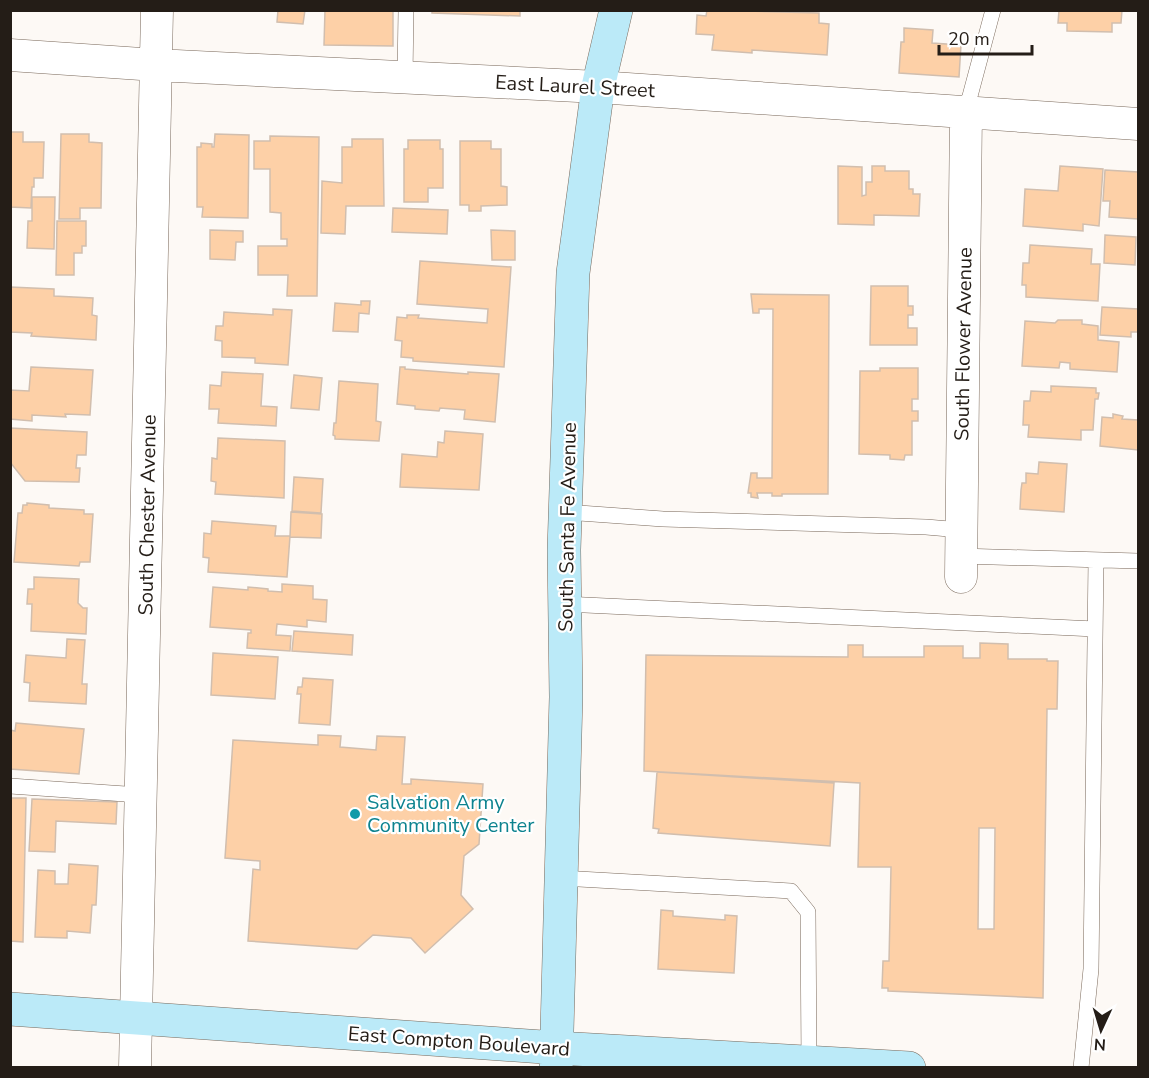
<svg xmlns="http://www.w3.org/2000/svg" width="1149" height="1078" font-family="'Nunito Sans',sans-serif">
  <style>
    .building { fill: #fdd0a7; stroke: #d1beae; stroke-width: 1.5; fill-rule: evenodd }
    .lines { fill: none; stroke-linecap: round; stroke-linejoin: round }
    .lane-casing { stroke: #7a695b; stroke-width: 16 }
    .street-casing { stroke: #7a695b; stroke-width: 33 }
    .secondary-casing { stroke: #7a695b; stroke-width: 34 }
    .lane { stroke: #fff; stroke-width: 15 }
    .street { stroke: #fff; stroke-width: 32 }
    .secondary { stroke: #bbeaf8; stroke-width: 33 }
    .culture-dot { fill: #0f9aa8; stroke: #fff; stroke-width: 2 }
    .labels { text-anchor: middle; stroke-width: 4.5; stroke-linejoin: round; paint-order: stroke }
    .street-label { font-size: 20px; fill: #241d17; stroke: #fff }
    .culture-label { font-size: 20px; fill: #0d838f; stroke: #fff; text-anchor: start }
  </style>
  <rect width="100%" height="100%" fill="#fdf9f5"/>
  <!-- building -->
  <path class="building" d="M278,10H305L303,24L277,22Z
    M325,10H393V46L324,45Z
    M432,10H520V16L432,13Z
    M707,10L819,13V23L829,24L827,55L752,50V53L712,50L714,35L696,34L697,15L706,16Z
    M1059,10H1122L1121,23H1112V32L1067,31V23H1058Z
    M904,28L933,30L932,43L961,45L959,77L899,73L901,42H904Z
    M10,132H23V142H44L43,178H34V187H32L31,208L10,207Z
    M61,134H89V142L102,143L101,208H80V219H59Z
    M215,134L249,135L248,218L202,217L203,207H197V147H201V143L212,144V147H214Z
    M270,136L319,137L317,296H287L288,275H258V246H287V239H281V213L270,212V169H254V141H270Z
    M352,139H383L384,206H346L345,234L321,233L322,181L342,183V147H352Z
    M408,140H440V149H443V188H428V202H404V149H408Z
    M460,141H491V149H501V186L507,187V205L481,206V211H469V205H460Z
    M838,166L862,167V196L866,195V182H872V166H885V171H909V189H913V194H920L919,216L874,215V225L838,224Z
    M1060,166L1103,169L1099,226L1083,224V231L1023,226L1025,189L1058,191Z
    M1105,170L1138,172V219L1109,217L1110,201H1103Z
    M32,197H55L54,249L27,248L28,221H32Z
    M393,208L448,210L447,234L392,232Z
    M57,221H86V246H82V253H74V275H56Z
    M210,230L243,231V242H236L235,260L210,259Z
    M491,230L515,231V260H492Z
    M1105,235L1136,237L1135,265L1104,263Z
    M1030,245L1092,249L1091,264H1100L1098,301L1026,297V285H1022L1023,263H1029Z
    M420,261L511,267L504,367L413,361V358L401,357L402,341L395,340L397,317L407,318V315H419L418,318L487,323L488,309L417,304Z
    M871,286H908V306H913V315H908V328H917V345H870Z
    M10,287L54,289V296L93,298L92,315L97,316L96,340L31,336L32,333L10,332Z
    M751,294L829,295L828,494H782V496H772V493H757L758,498L751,497V493H748L751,473H757V478H772L773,309H759V313H753Z
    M361,301H370L369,314L359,313L358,332L333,331L335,303L361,305Z
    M1102,307L1138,309V332H1131V337L1100,335Z
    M273,309L292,310L288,365L255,363V358L222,357V341L215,340L216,326H223L224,312L273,315Z
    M1058,320H1082V324L1098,326V340L1119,342L1117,372L1070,369V363L1060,362L1059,368L1022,366L1025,321L1055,323Z
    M31,367L93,370L90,415L65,414L66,417L32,415V421L10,419V390L29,391Z
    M400,367H405V369L468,374V372L499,374L495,422L464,419L465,410L440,408L439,411L415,409V406L397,404Z
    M880,368H918V399H912V411H918V421H912V455H905L904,460L890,459V455L859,454L860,371H880Z
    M222,372L263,374L261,406L277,407L276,426L218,423L219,409H209L210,385L221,386Z
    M294,375L322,378L319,410L291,408Z
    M339,381L378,384L376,421L381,422L379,441L335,439V436L333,435L334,423H336Z
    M1051,386L1096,388V393H1099L1098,399H1095L1093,430H1081V440L1028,437L1029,425H1023L1024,401H1030L1031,391L1051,392Z
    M1113,414L1123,416L1122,419L1138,420V450L1100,446L1102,417L1113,418Z
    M10,428L87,432L86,455H77L76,468H80L79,482L25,481L10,462Z
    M445,431L483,434L479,490L400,487L402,454L437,457L438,442L444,443Z
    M218,438L285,441L284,498L215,494L216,482L211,481L212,458L217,459Z
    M1039,462L1067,464L1064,512L1020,509L1021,490L1022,483H1026V473L1038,474Z
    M294,477L323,479L321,513L292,511Z
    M27,503L49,505V508L84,510V514H93L90,562H80L79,566L14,562L18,513H22L23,505H27Z
    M291,512L322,514L321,538L290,537Z
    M212,521L276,526L275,536H290L287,577L208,572L209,558L203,557L204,533L211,534Z
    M34,577L79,579L78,603L83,608H87L86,634L31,631L32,604H27L28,589H34Z
    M282,584L313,586V599L327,600L326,622L307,620V627L277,624L276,635L291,636L290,651L247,648L248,633H251V630L210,627L213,587L248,590V587L268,589V591L282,592Z
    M294,631L353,635L352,655L292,651Z
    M67,639L85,640L82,684H87L86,704L29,701L30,683L24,682L26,655L66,658Z
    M980,643L1008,644V659H1047V661H1058L1057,709H1047L1043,998L888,991V988H882L883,961H889L891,867H858L860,783L644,771L646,655L848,657V645H863V657H924V646H963V658H980ZM979,828H995L994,929H978Z
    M213,653L278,657L275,699L211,695Z
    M303,678L333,680L330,725L299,723L301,694H297L298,687H302Z
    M16,723L84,729L79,774L10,769V730L15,731Z
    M318,735L341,736L340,747L376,750L377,736L405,737L402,784H411V779L483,784L479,844L464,856L461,895L473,909L425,953L411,938L373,935L357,949L248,941L253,869L260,870V861L225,858L233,740L318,745Z
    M657,772L834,783L830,846L658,833L659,829L653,828Z
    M10,798H26L23,942L10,941Z
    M32,799L117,802L116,824L56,821L55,852L29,851Z
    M69,864L98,866L96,905H92L90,933L67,931V938L35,937L38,870L55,871V884H68Z
    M661,910L673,911V916L725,920V915L737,916L734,973L658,969Z"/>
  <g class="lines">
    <defs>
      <path id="lane" d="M405,77L406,10
        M966,111L993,10
        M565,512L663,519L926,527L961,530
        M960,556L1138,561
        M564,604L1095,629
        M10,786L140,795
        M561,878L791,891L808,912L809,1062
        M1081,1068L1091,969L1096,560"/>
      <path id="street" d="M10,55L156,65L598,87L1138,124
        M961,577L966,111
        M135,1068L157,10"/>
      <path id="secondary" d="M10,1009L557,1048L909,1068
        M556,1068L566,697L564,550L573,273L598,87L616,10"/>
    </defs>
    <!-- lane casing -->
    <use href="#lane" class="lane-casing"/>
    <!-- street casing -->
    <use href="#street" class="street-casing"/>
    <!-- secondary casing -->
    <use href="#secondary" class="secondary-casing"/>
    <!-- lane -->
    <use href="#lane" class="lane"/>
    <!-- street -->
    <use href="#street" class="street"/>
    <!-- secondary -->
    <use href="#secondary" class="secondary"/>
  </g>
  <!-- markers -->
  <circle class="culture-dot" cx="355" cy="814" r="6"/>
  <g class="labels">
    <!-- street labels -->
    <g class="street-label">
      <text transform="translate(575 86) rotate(3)" y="7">East Laurel Street</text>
      <text transform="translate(963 344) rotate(-89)" y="7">South Flower Avenue</text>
      <text transform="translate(147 515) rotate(-89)" y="7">South Chester Avenue</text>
      <text transform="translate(567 527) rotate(-89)" y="7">South Santa Fe Avenue</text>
      <text transform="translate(459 1041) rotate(4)" y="7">East Compton Boulevard</text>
    </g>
    <!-- culture labels -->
    <g class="culture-label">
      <text x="367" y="809">Salvation Army<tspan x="367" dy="23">Community Center</tspan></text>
    </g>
  </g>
  <!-- border -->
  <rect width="1149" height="1078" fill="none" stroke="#241d17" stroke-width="24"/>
  <!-- north arrow -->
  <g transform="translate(1101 1030) rotate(184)" stroke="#ffffff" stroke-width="4.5" paint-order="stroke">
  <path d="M0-4.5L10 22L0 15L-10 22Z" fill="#241d17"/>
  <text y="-9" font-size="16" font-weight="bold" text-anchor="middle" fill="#241d17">N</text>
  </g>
  <!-- scale -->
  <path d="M939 45v9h93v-9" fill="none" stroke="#241d17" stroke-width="3"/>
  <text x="948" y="45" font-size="18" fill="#241d17" stroke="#ffffff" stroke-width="4.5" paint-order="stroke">20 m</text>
</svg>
